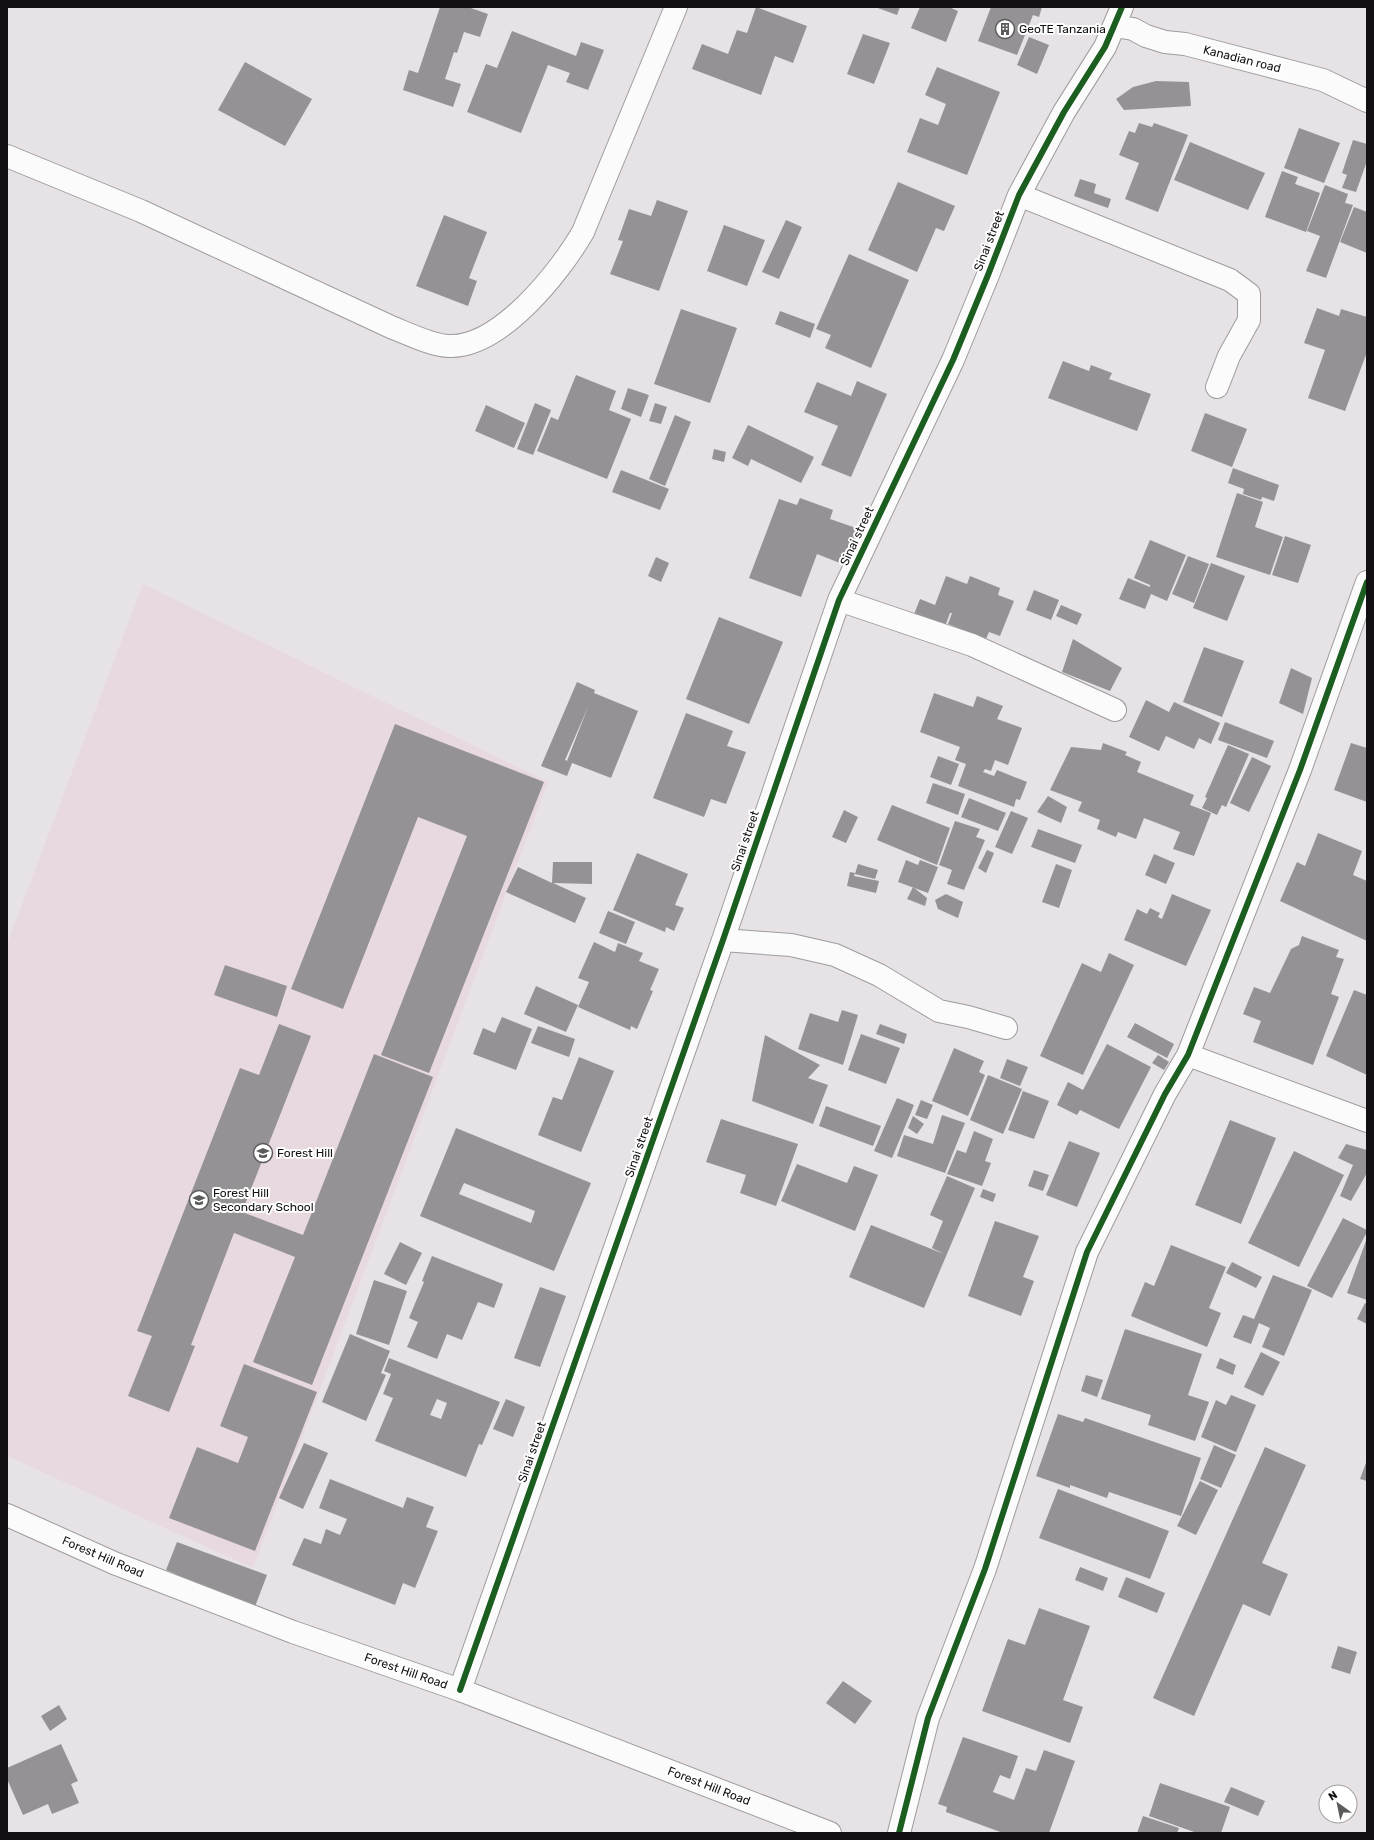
<svg xmlns="http://www.w3.org/2000/svg" width="1374" height="1840" font-family="Rubik,sans-serif">
  <style>
    .education { fill: #e8d9e1 }
    .building { fill: #959295; fill-rule: evenodd }
    .lines { fill: none; stroke-linecap: round; stroke-linejoin: round }
    .minor-casing { stroke: #9e9c9e; stroke-width: 24 }
    .tertiary-casing { stroke: #9e9c9e; stroke-width: 24 }
    .minor { stroke: #fbfbfb; stroke-width: 22 }
    .tertiary { stroke: #fbfbfb; stroke-width: 22 }
    .cycleway-casing { stroke: #fff; stroke-width: 8 }
    .cycleway { stroke: #1b5e20; stroke-width: 6 }
    .labels { text-anchor: middle; stroke-width: 4; stroke-linejoin: round; paint-order: stroke }
    .poi-label { font-size: 12px; fill: #121012; stroke: #fff; text-anchor: start }
    .street-label { font-size: 12px; fill: #121012; stroke: #fff }
  </style>
  <rect width="100%" height="100%" fill="#e6e2e6"/>
  <!-- education -->
  <path class="education" d="M143,584L548,782L253,1568L7,1456V944Z"/>
  <!-- building -->
  <path class="building" d="M440,7H468L488,14L480,37L464,32L457,53L454,52L445,79L461,84L453,107L403,90L409,70L418,73Z
    M756,7L807,26L793,63L775,56L761,95L692,69L702,44L728,54L737,30L747,33Z
    M875,7H900L897,15Z
    M920,7H949L958,11L946,42L911,28Z
    M991,7H1042L1039,17L1033,15L1017,55L978,41Z
    M512,31L576,56L581,42L604,50L588,90L566,82L570,73L548,65L521,133L467,112L486,64L497,68Z
    M863,34L890,43L874,84L847,74Z
    M1029,37L1049,45L1037,74L1017,65Z
    M245,62L312,99L285,146L218,110Z
    M937,67L1000,92L967,175L907,152L920,118L938,125L946,104L925,95Z
    M1156,81L1189,82L1191,106L1124,110L1116,99L1133,87Z
    M1139,123L1152,127L1154,123L1188,135L1158,212L1125,199L1139,163L1119,155L1129,131L1135,133Z
    M1299,128L1340,143L1324,183L1284,168Z
    M1353,140L1367,144V161L1356,192L1342,188L1347,175L1342,173Z
    M1190,142L1265,173L1248,210L1174,180Z
    M1282,171L1298,177L1295,184L1320,193L1306,232L1265,217Z
    M1080,179L1096,184L1094,193L1111,199L1108,208L1074,196Z
    M898,182L955,206L944,231L936,228L917,272L868,250Z
    M1325,185L1348,194L1345,203L1353,205L1326,278L1306,271L1320,236L1307,231Z
    M657,200L688,211L659,291L610,274L623,241L618,240L629,209L651,216Z
    M1354,207L1367,212V253L1340,242Z
    M444,215L487,232L469,278L477,281L468,306L416,286Z
    M786,220L802,227L779,279L762,272Z
    M724,225L765,240L747,286L707,271Z
    M849,254L909,280L871,368L825,348L831,335L816,329Z
    M1317,308L1339,316L1341,309L1367,317V352L1345,411L1308,398L1325,350L1304,343Z
    M681,309L737,328L710,403L654,384Z
    M780,311L815,324L810,338L775,324Z
    M1063,361L1089,371L1091,365L1112,373L1109,379L1151,394L1137,431L1048,398Z
    M576,375L616,391L609,410L631,419L607,479L537,451L551,417L558,420Z
    M857,381L887,394L851,477L821,465L838,426L804,412L817,382L851,396Z
    M628,388L649,395L641,417L621,409Z
    M535,403L551,410L533,455L517,449Z
    M655,403L667,407L661,424L649,421Z
    M486,405L525,423L514,448L475,431Z
    M1205,413L1247,429L1232,467L1191,451Z
    M675,415L691,422L665,486L649,479Z
    M748,425L814,457L801,483L751,459L748,466L732,458Z
    M714,449L726,452L724,462L712,459Z
    M1233,468L1279,485L1274,501L1262,497L1261,500L1243,494L1244,489L1228,483Z
    M621,470L669,489L660,510L612,492Z
    M1237,493L1263,502L1255,527L1283,537L1270,575L1216,557Z
    M800,498L833,510L830,519L859,529L845,565L817,554L801,597L749,578L779,499L797,505Z
    M1285,536L1311,545L1298,583L1272,575Z
    M1150,540L1186,555L1167,601L1151,594L1145,609L1119,599L1128,578L1150,587V585L1134,578Z
    M1188,556L1209,564L1194,603L1172,594Z
    M656,557L669,563L661,582L648,576Z
    M1211,563L1245,576L1227,621L1193,608Z
    M946,576L967,584L970,576L1000,588L998,595L1014,601L1000,636L989,632L986,639L948,624L952,613H950L944,629L913,617L920,599L935,605Z
    M1034,590L1059,600L1051,620L1026,610Z
    M1061,605L1082,614L1077,625L1056,616Z
    M719,617L783,642L749,724L686,699Z
    M1073,639L1122,668L1110,691L1062,672Z
    M1204,647L1244,661L1222,717L1183,702Z
    M1291,668L1312,678L1303,714L1279,703Z
    M577,682L595,690L594,693L638,711L611,778L567,761L588,707L565,760L572,763L567,776L541,766Z
    M934,693L973,707L977,696L1003,706L997,719L1022,728L1008,765L995,760L991,771L985,769L983,772L994,776L997,770L1027,782L1020,800L1016,799L1014,807L958,786L966,764L955,760L960,747L920,732Z
    M1146,700L1169,712L1174,702L1220,723L1211,744L1199,738L1194,749L1166,736L1159,751L1129,737Z
    M686,713L733,731L727,746L746,752L726,804L711,799L704,817L653,798Z
    M1225,722L1274,741L1267,758L1218,740Z
    M395,724L544,782L429,1073L381,1055L467,836L418,817L343,1009L291,989Z
    M1103,743L1127,752L1125,755L1141,762L1137,772L1194,795L1190,805L1211,813L1194,856L1173,849L1180,832L1144,818L1136,839L1118,832L1116,837L1097,829L1100,820L1078,811L1082,802L1050,790L1071,747L1101,750Z
    M1351,743L1367,748V802L1334,790Z
    M1228,745L1249,754L1226,807L1222,805L1217,815L1202,808L1207,798L1205,797Z
    M938,756L959,764L951,785L930,777Z
    M1252,757L1271,766L1249,812L1230,803Z
    M933,783L965,794L958,815L926,803Z
    M1048,796L1067,807L1061,823L1037,812Z
    M969,798L1006,813L998,831L961,817Z
    M892,805L950,828L937,865L877,840Z
    M844,810L858,817L846,843L832,837Z
    M1011,811L1028,818L1012,854L995,847Z
    M955,821L980,829L976,837L985,840L964,890L947,884L952,870L939,865Z
    M1038,829L1082,845L1075,863L1031,847Z
    M1318,833L1362,851L1353,875L1367,881V941L1280,901L1297,862L1305,866Z
    M987,850L994,853L986,873L978,868Z
    M637,853L688,874L675,905L684,908L674,931L666,927L665,932L613,910Z
    M1154,854L1175,863L1166,884L1145,875Z
    M906,860L918,865L920,860L938,867L928,893L898,882Z
    M553,862H592V884L553,883L586,898L575,923L506,892L518,867L552,883Z
    M858,864L878,870L875,879L855,874Z
    M1056,864L1072,870L1059,908L1042,902Z
    M850,872L855,873L854,876L879,881L876,893L847,886Z
    M913,887L927,898L925,906L907,899Z
    M946,894L963,902L958,918L938,909L935,900Z
    M1172,894L1211,910L1186,966L1124,940L1137,909L1147,914L1150,908L1160,913L1158,917L1162,919Z
    M608,911L635,922L626,944L599,933Z
    M1302,936L1339,950L1336,957L1344,959L1331,994L1339,997L1313,1065L1253,1042L1261,1021L1243,1014L1254,987L1270,993L1291,949L1299,945Z
    M594,942L615,952L618,943L643,953L639,961L659,969L650,990L653,991L637,1029L631,1026L630,1030L578,1007L589,982L578,978Z
    M1109,953L1134,965L1083,1075L1040,1056L1082,963L1101,972Z
    M225,965L287,986L277,1017L214,995Z
    M536,986L578,1005L566,1032L524,1014Z
    M1354,990L1367,995V1075L1326,1056Z
    M842,1010L858,1015L843,1065L798,1049L810,1013L838,1022Z
    M502,1017L532,1029L516,1070L473,1054L483,1028L495,1033Z
    M1135,1023L1174,1044L1167,1058L1127,1037Z
    M279,1024L311,1036L242,1212L303,1235L374,1054L433,1077L312,1385L253,1362L295,1257L234,1233L191,1345L195,1346L169,1412L128,1396L152,1336L137,1331L240,1068L259,1075Z
    M880,1024L907,1034L904,1044L876,1034Z
    M538,1026L575,1039L569,1057L531,1043Z
    M861,1034L900,1048L886,1084L848,1070Z
    M765,1035L820,1065L808,1078L828,1085L813,1124L752,1101Z
    M1107,1044L1151,1067L1119,1129L1080,1110L1077,1115L1057,1105L1068,1082L1083,1090Z
    M954,1048L984,1061L979,1072L985,1075L968,1116L932,1101Z
    M1158,1055L1169,1062L1164,1070L1152,1063Z
    M579,1057L614,1071L581,1152L538,1135L553,1097L562,1100Z
    M1007,1059L1028,1067L1020,1086L1000,1078Z
    M988,1075L1022,1089L1003,1134L970,1120Z
    M1023,1091L1049,1101L1034,1139L1008,1130Z
    M897,1098L914,1105L892,1158L874,1151Z
    M921,1100L933,1105L927,1119L915,1115Z
    M826,1106L881,1126L873,1146L819,1126Z
    M942,1115L965,1123L945,1173L897,1156L904,1135L933,1144Z
    M913,1116L924,1124L917,1134L908,1128Z
    M721,1119L798,1144L776,1206L740,1193L746,1175L706,1162Z
    M1230,1120L1276,1138L1241,1224L1195,1205Z
    M456,1128L591,1183L554,1271L420,1216ZM464,1183L535,1211L531,1223L459,1194Z
    M974,1131L993,1139L985,1161L991,1163L982,1186L947,1174L957,1150L966,1153Z
    M1069,1141L1100,1153L1077,1207L1046,1195Z
    M1346,1144L1367,1150V1173L1351,1201L1340,1196L1353,1165L1338,1158Z
    M1294,1151L1344,1175L1299,1267L1248,1243Z
    M797,1164L847,1183L854,1166L878,1175L855,1231L781,1201Z
    M1034,1170L1049,1175L1043,1191L1028,1186Z
    M947,1176L975,1188L924,1308L849,1277L871,1225L944,1254L932,1248L943,1221L930,1215Z
    M983,1189L996,1194L993,1202L980,1197Z
    M1343,1218L1367,1230V1232L1332,1298L1307,1286Z
    M995,1221L1039,1236L1023,1277L1034,1281L1021,1316L968,1296Z
    M1367,1238V1300L1347,1293Z
    M400,1242L422,1253L406,1285L384,1274Z
    M1171,1245L1226,1267L1209,1308L1221,1313L1207,1347L1131,1316L1145,1282L1154,1286Z
    M432,1256L503,1284L494,1308L478,1302L462,1340L447,1334L437,1359L407,1347L418,1322L409,1318L424,1282L422,1281Z
    M1232,1262L1262,1277L1256,1288L1226,1273Z
    M1273,1275L1312,1290L1284,1356L1262,1347L1270,1328L1259,1323L1251,1344L1233,1337L1243,1315L1254,1319Z
    M374,1280L407,1291L389,1345L356,1334Z
    M540,1287L566,1296L540,1367L514,1358Z
    M1365,1303L1367,1304V1324L1357,1319Z
    M1125,1329L1202,1354L1188,1395L1209,1402L1195,1441L1148,1425L1151,1415L1101,1399Z
    M350,1334L390,1351L381,1373L386,1375L366,1421L322,1402Z
    M1261,1352L1280,1362L1263,1396L1244,1387Z
    M389,1358L500,1402L482,1445L479,1444L466,1477L375,1441L393,1398L383,1394L391,1374L384,1371ZM437,1399L447,1403L441,1419L430,1415Z
    M1220,1358L1236,1365L1233,1375L1216,1368Z
    M244,1364L317,1392L255,1551L169,1518L197,1447L238,1463L248,1437L220,1426Z
    M1086,1375L1103,1380L1097,1397L1081,1391Z
    M1231,1395L1256,1405L1236,1452L1201,1437L1216,1400L1226,1405Z
    M506,1399L525,1407L513,1437L493,1429Z
    M1058,1414L1083,1422L1085,1418L1201,1458L1181,1516L1109,1492L1107,1498L1070,1485V1488L1036,1476Z
    M304,1443L328,1453L303,1509L279,1498Z
    M1214,1445L1236,1455L1221,1488L1200,1479Z
    M1265,1447L1306,1465L1262,1563L1288,1574L1270,1616L1243,1604L1194,1716L1153,1698Z
    M1367,1460V1481L1360,1479Z
    M330,1479L403,1508L407,1497L434,1507L426,1527L438,1531L415,1588L403,1583L395,1605L292,1565L304,1538L321,1544L326,1529L340,1535L347,1519L319,1508Z
    M1200,1481L1218,1490L1196,1535L1177,1526Z
    M1058,1489L1169,1531L1150,1579L1039,1538Z
    M177,1542L267,1575L253,1612L173,1582L176,1574L166,1570Z
    M1080,1567L1108,1578L1103,1591L1075,1580Z
    M1126,1577L1165,1593L1157,1613L1118,1597Z
    M1039,1608L1090,1626L1063,1700L1083,1707L1070,1743L982,1711L1008,1639L1025,1645Z
    M1338,1646L1357,1652L1350,1674L1331,1668Z
    M843,1681L872,1701L855,1724L826,1703Z
    M59,1705L67,1719L50,1731L41,1716Z
    M963,1737L1018,1756L1010,1779L1000,1775L993,1792L1014,1800L1026,1768L1036,1771L1044,1750L1075,1761L1049,1833H1003L946,1812L947,1807L938,1804Z
    M61,1744L78,1781L71,1784L79,1803L52,1814L48,1804L23,1815L7,1779V1768Z
    M1160,1783L1230,1807L1221,1833H1197L1149,1816Z
    M1231,1787L1265,1801L1258,1816L1224,1802Z
    M1143,1816L1179,1828L1177,1833H1137Z"/>
  <g class="lines">
    <defs>
      <path id="minor" d="M1115,26L1133,29L1146,36L1165,42L1185,44L1323,80L1367,101
        M7,156L141,211L391,327C406,333 433,346 449,346C500,348 560,272 583,232L676,7
        M1019,195L1230,280L1249,294V320L1229,356L1217,387
        M839,600L972,645L1115,710
        M723,940L791,945L835,955L879,975L939,1011L968,1017L1006,1028
        M1188,1055L1367,1121
        M460,1690L723,940L839,600L953,360L988,275L1019,195L1064,112L1105,47L1122,7
        M899,1833L928,1718L985,1569L1087,1252L1165,1094L1188,1055L1300,770L1367,582"/>
      <path id="tertiary" d="M7,1515L114,1563L293,1632L460,1690L830,1833"/>
    </defs>
    <!-- minor casing -->
    <use href="#minor" class="minor-casing"/>
    <!-- tertiary casing -->
    <use href="#tertiary" class="tertiary-casing"/>
    <!-- minor -->
    <use href="#minor" class="minor"/>
    <!-- tertiary -->
    <use href="#tertiary" class="tertiary"/>
    <defs>
      <path id="cycleway" d="M460,1690L723,940L839,600L953,360L988,275L1019,195L1064,112L1105,47L1122,7
        M899,1833L928,1718L985,1569L1087,1252L1165,1094L1188,1055L1300,770L1367,582"/>
    </defs>
    <!-- cycleway casing -->
    <use href="#cycleway" class="cycleway-casing"/>
    <!-- cycleway -->
    <use href="#cycleway" class="cycleway"/>
  </g>
  <!-- icons -->
  <defs>
    <symbol id="building-ring" viewBox="-11 -11 22 22"><circle r="9.5" fill="#fff" stroke="#5c5a5c" stroke-width="1.5"/><path d="M-4-6H4V6H1V3H-1V6H-4ZM-2.5-4.3h1.7v1.8h-1.7ZM.8-4.3h1.7v1.8H.8ZM-2.5-1h1.7V.8h-1.7ZM.8-1h1.7V.8H.8Z" fill="#5c5a5c"/></symbol>
    <symbol id="school-ring" viewBox="-11 -11 22 22"><circle r="9.5" fill="#fff" stroke="#5c5a5c" stroke-width="1.5"/><path d="M0-5L7-2L0 1L-7-2ZM-4 1L0 2.5L4 1V4Q0 6-4 4Z" fill="#5c5a5c"/></symbol>
  </defs>
  <g fill-rule="evenodd">
    <use href="#building-ring" x="994" y="18" width="22" height="22"/>
    <use href="#school-ring" x="252" y="1142" width="22" height="22"/>
    <use href="#school-ring" x="188" y="1189" width="22" height="22"/>
  </g>
  <g class="labels">
    <!-- poi labels -->
    <g class="poi-label">
      <text x="1019" y="33">GeoTE Tanzania</text>
      <text x="277" y="1157">Forest Hill</text>
      <text x="213" y="1197">Forest Hill<tspan x="213" dy="14">Secondary School</tspan></text>
    </g>
    <!-- street labels -->
    <g class="street-label">
      <text transform="translate(1242 59) rotate(14)" y="4">Kanadian road</text>
      <text transform="translate(989 241) rotate(-69)" y="4">Sinai street</text>
      <text transform="translate(857 536) rotate(-65)" y="4">Sinai street</text>
      <text transform="translate(745 841) rotate(-71)" y="4">Sinai street</text>
      <text transform="translate(639 1147) rotate(-71)" y="4">Sinai street</text>
      <text transform="translate(532 1452) rotate(-71)" y="4">Sinai street</text>
      <text transform="translate(103 1557) rotate(23)" y="4">Forest Hill Road</text>
      <text transform="translate(406 1671) rotate(19)" y="4">Forest Hill Road</text>
      <text transform="translate(709 1786) rotate(21)" y="4">Forest Hill Road</text>
    </g>
  </g>
  <!-- border -->
  <rect width="1374" height="1840" fill="none" stroke="#121012" stroke-width="16"/>
  <!-- north arrow -->
  <g transform="translate(1338 1804) rotate(327)"><circle r="19" fill="#ffffff" stroke="#a09fa0"/>
  <path d="M0-3L7 15L0 10L-7 15Z" fill="#5c5a5c"/>
  <text y="-6" font-size="11" font-weight="bold" text-anchor="middle" fill="#121012">N</text>
  </g>
</svg>
